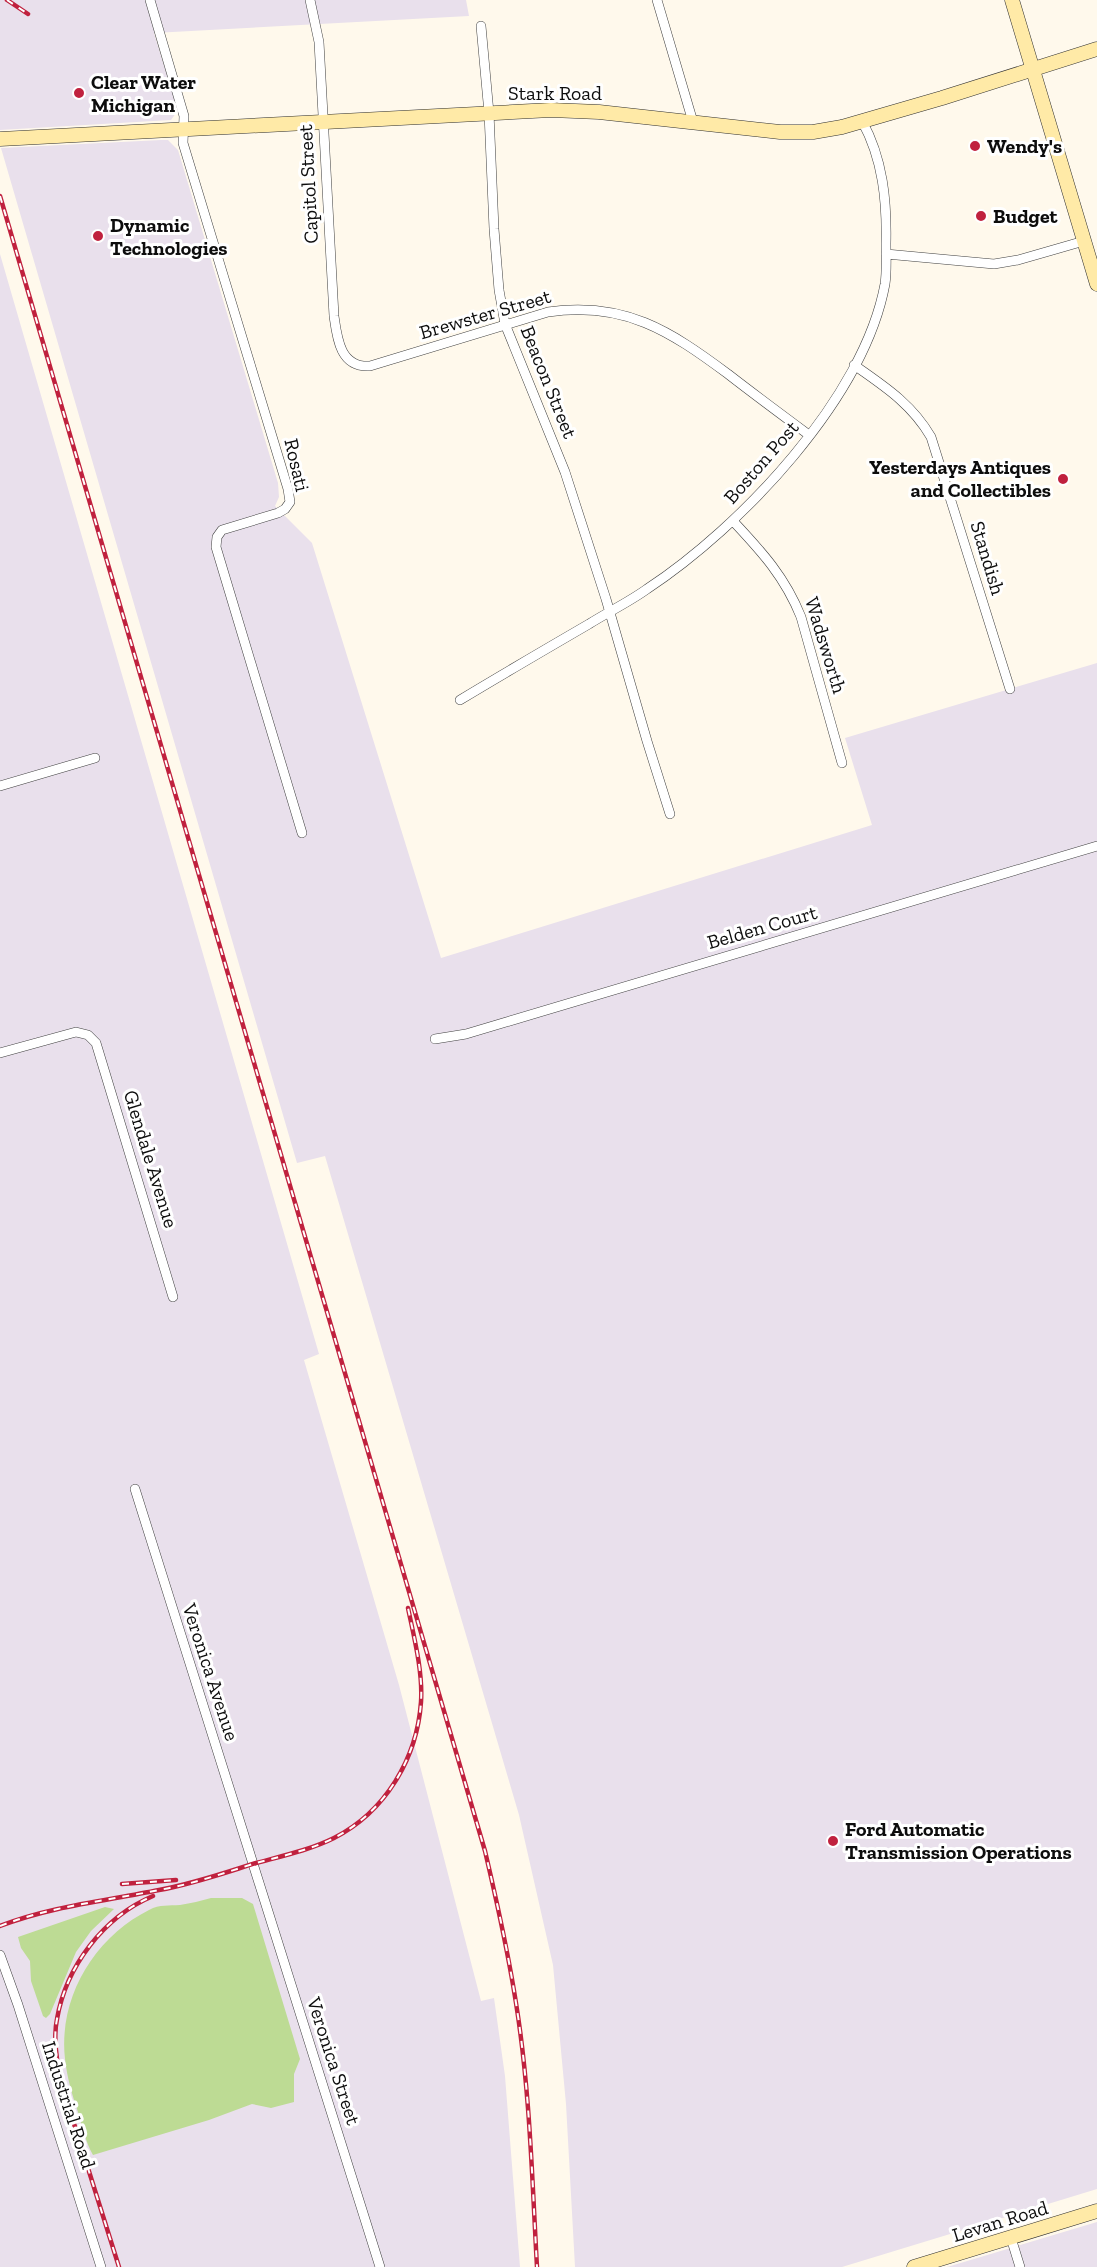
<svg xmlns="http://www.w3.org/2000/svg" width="1097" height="2267" font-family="'Zilla Slab',serif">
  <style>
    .industrial { fill: #e9e0ec }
    .forest { fill: #bddb94 }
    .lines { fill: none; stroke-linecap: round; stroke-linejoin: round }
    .street-casing { stroke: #404040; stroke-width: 10 }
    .secondary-casing { stroke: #2f2f2f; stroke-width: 15 }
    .street { stroke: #fff; stroke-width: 9 }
    .secondary { stroke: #ffeaa7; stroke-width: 14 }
    .rail-casing { stroke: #c0213e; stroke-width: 4.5 }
    .rail { stroke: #fff; stroke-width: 2; stroke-dasharray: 7; stroke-linecap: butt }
    .poi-dot { fill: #c0213e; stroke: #fff; stroke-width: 2 }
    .labels { text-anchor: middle; stroke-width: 6; stroke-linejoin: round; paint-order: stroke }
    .poi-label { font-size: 20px; font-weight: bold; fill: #0d0d0d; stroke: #fff; text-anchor: start }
    .street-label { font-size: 20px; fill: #0d0d0d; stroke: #fff }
  </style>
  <rect width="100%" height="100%" fill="#fff9ec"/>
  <!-- industrial -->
  <path class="industrial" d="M0,0H466L469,16L154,33L177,107L176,113L171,120L0,130Z
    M161,140H168L178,150L278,483L279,497L275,506L312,543L441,958L872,825L845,738L1097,663V2189L842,2267H575L566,2104L553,1965L519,1815L325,1156L297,1163L1,148Z
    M0,254L319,1354L304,1360L399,1685L481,2001L494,1998L505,2076L520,2267H0Z
    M1097,2222V2267H947L984,2256Z"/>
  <!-- forest -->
  <path class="forest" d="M211,1898H242L253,1904L300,2059L294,2074V2102L271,2108L252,2104L209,2120L93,2155C86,2143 82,2126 78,2112C72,2095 67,2077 65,2059C58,1997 95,1937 149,1910C160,1904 169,1906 180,1905C191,1903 201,1901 211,1898Z
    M105,1907L114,1909L91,1931L76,1952L50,2014L46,2018L43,2016L31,1981L30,1961L21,1948L18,1937Z"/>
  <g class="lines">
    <defs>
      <path id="street" d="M150,0L184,116L183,143L288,489L290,502L285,509L278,513L222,530L217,537L216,547L302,833
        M310,0L319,42L334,316C337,338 340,368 370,366L548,312C625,301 670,331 728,374C755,395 782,415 809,435
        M657,0L693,122
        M481,26L489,113L494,229L499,290L505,324L565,472L606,599L647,741L670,814
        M886,254L994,264L1018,260L1084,241
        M854,365C884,386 912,404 931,437L1010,689
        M733,521C762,552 785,577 801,617L842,763
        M460,700C503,674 546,649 589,624C608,612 629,602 647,589C741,527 864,398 885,284C887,271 886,257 886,244C887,201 883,159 862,121
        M0,786L95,758
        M435,1039L466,1034L1097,846
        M0,1053L76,1032L88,1035L96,1043L173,1297
        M135,1489L380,2267
        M0,1955L18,2005L101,2267
        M1011,2238L1020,2267"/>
      <path id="secondary" d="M1012,0L1097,284
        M0,139L551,110L599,112L780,132H813L842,127L942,98L1097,49
        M914,2267L1097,2211"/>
    </defs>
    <!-- street casing -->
    <use href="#street" class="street-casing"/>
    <!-- secondary casing -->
    <use href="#secondary" class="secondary-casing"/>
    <!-- street -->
    <use href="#street" class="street"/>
    <!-- secondary -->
    <use href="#secondary" class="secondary"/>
    <defs>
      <path id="rail" d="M7,0L28,14
        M0,196L485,1851C497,1902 508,1952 516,2003C530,2090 532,2179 537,2267
        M122,1884L176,1880
        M0,1926C52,1906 105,1901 159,1890C193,1884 224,1873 256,1863C282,1856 310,1850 334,1838C385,1812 417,1759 421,1702C423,1672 414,1637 408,1608
        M119,2267L60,2079C57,2059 53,2039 57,2019C66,1967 103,1917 153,1896"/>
    </defs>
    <!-- rail casing -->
    <use href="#rail" class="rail-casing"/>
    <!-- rail -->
    <use href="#rail" class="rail"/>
  </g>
  <!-- markers -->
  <g class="poi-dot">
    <circle cx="79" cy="93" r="6"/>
    <circle cx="975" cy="146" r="6"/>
    <circle cx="981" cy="216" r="6"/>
    <circle cx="98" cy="236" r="6"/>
    <circle cx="1063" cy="479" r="6"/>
    <circle cx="833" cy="1841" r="6"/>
  </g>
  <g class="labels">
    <!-- poi labels -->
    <g class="poi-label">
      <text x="91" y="89">Clear Water<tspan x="91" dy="23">Michigan</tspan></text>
      <text x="987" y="153">Wendy's</text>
      <text x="993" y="223">Budget</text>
      <text x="110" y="232">Dynamic<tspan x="110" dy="23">Technologies</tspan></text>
      <text x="1051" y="474" text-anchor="end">Yesterdays Antiques<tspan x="1051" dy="23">and Collectibles</tspan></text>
      <text x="845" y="1836">Ford Automatic<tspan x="845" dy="23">Transmission Operations</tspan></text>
    </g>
    <!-- street labels -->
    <g class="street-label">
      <text x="555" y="100">Stark Road</text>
      <text transform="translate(308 184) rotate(-93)" y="7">Capitol Street</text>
      <text transform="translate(485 314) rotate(-16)" y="7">Brewster Street</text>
      <text transform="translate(549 382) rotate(68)" y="7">Beacon Street</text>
      <text transform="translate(761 462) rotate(-49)" y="7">Boston Post</text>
      <text transform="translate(297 465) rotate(77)" y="7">Rosati</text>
      <text transform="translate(988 558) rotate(73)" y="7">Standish</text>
      <text transform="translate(826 645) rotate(73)" y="7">Wadsworth</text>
      <text transform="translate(762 927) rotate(-16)" y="7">Belden Court</text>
      <text transform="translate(151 1159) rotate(73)" y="7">Glendale Avenue</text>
      <text transform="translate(211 1672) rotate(72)" y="7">Veronica Avenue</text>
      <text transform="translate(334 2061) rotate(72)" y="7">Veronica Street</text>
      <text transform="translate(69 2105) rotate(72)" y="7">Industrial Road</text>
      <text transform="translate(1000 2221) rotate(-17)" y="7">Levan Road</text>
    </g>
  </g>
</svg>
